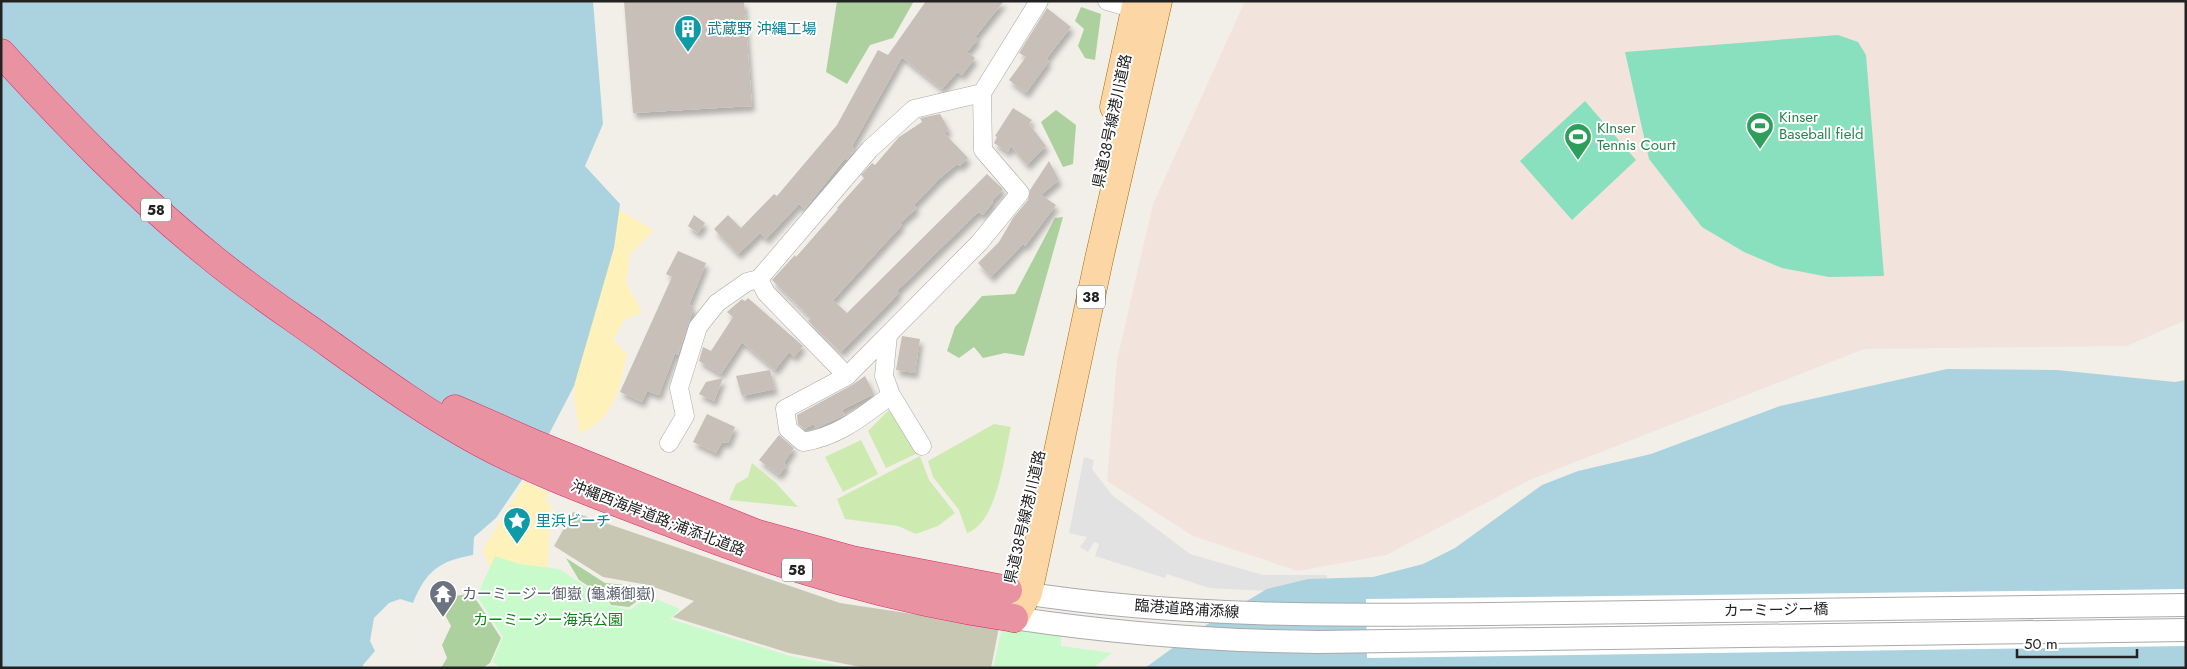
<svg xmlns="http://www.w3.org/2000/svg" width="2187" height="669" font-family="Jost,'Noto Sans JP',sans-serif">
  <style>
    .military { fill: #f3e3dd }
    .construction { fill: #c7c7b4 }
    .grass { fill: #cdebb0 }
    .forest { fill: #add19e }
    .sand { fill: #fff1ba }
    .park { fill: #c8facc }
    .pitch { fill: #88e0be }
    .parking { fill: #e2e2e2 }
    .water { fill: #aad3df }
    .pier { fill: #fff }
    .building { fill: #c7bfb8; filter: url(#shadow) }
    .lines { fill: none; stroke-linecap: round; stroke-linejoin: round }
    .minor-casing { stroke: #a9a9a9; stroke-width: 19 }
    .tertiary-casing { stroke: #a9a9a9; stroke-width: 24 }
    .primary-casing { stroke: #a06b00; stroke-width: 29 }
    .motorway-casing { stroke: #dc2a67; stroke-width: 29 }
    .minor { stroke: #fff; stroke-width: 18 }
    .tertiary { stroke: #fff; stroke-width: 22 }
    .primary { stroke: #fcd6a4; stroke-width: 28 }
    .motorway { stroke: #e892a2; stroke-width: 28 }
    .labels { text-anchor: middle; stroke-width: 4; stroke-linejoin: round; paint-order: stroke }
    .shield { fill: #fff; stroke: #646464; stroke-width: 1 }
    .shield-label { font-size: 14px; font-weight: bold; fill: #222 }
    .culture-label { font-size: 15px; fill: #0d838f; stroke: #fff; text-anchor: start }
    .leisure-label { font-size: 15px; fill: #27864d; stroke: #fff; text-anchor: start }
    .street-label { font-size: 15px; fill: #222; stroke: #fff }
    .worship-label { font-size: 15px; fill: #5b616d; stroke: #fff; text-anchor: start }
    .park-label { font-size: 15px; fill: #0c8416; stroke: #fff }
  </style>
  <defs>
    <filter id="shadow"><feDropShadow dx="3" dy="5.5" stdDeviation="2.5" flood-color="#0004"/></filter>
  </defs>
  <rect width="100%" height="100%" fill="#f2efe9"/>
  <!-- military -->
  <path class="military" d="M1245,1H2186V320L2127,346L1864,349L1532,479L1386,555L1298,571L1193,536L1107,481L1117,360L1153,204Z"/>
  <!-- construction -->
  <path class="construction" d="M573,512L840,603L999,627L991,668H866L789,653L673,617L694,601L648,585L603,577L554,546Z"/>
  <!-- grass -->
  <path class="grass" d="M891,408L918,453L886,468L868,431Z
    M994,424L1011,427C1004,456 998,522 967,533L959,510L933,477L928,461Z
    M861,440L878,474L843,492L825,457Z
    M920,456L929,480L955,513L938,526L916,534L898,526L845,519L837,499Z
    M752,463L776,483L798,507L729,500L736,484L748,477Z"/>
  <!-- forest -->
  <path class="forest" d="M837,1H914L893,38L870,45L847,84L826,72Z
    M1081,7L1101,14L1095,60L1085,58L1078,46L1084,29L1075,21Z
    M1056,110L1076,125L1073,164L1063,167L1041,122Z
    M1063,217L1024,356L1005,353L983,358L974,347L959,358L947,351L955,327L982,296L1015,294L1055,218Z
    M566,558L605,583L647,587L646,595L629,607L611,605L607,598L579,580Z
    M468,594L477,601L501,638L490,663L482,668H441L447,658L442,645L451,626L444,613L448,597Z"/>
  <!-- sand -->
  <path class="sand" d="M611,205L654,230L630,254L626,283L642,312L624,320L613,340L627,354C618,392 617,414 580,434L574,399L575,366Z
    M524,481L549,493L545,501L551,504L547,570L500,580L488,564L483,550Z"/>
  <!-- park -->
  <path class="park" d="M495,556L519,564L559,569L606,600L611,606L630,610L649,596L680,609L670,619L790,656L851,668H503L492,662L503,637L477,596Z
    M1002,628L1061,636V646L1112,653L1093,668H993Z"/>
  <!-- pitch -->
  <path class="pitch" d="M1838,35L1858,42L1866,55L1884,276L1829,277L1782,268L1744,252L1702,227L1649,159L1625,52Z
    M1585,101L1636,160L1572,220L1520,161Z"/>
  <!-- parking -->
  <path class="parking" d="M1084,457L1094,460L1092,469L1112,495L1190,554L1263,575H1327L1326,594L1209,588L1167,574L1165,578L1095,556L1099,544L1094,542L1088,552L1080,547L1087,537L1069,533Z"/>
  <!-- water -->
  <path class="water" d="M1,1H593L603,124L585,166L620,204L614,248L574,386L536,459L496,518L474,537L473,555C439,561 426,571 413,603L400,599L389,603L374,618L370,641L375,651L363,665V668H1Z
    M1947,369L2057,370L2175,382L2186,380V668H1145L1196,631L1267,589L1308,579L1373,577L1423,564L1455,548L1542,485L1578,471L1651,454L1780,406Z"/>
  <!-- pier -->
  <path class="pier" d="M2186,589V646L1367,658L1366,599Z"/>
  <!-- building -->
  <path class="building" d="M624,1H744L752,106L633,113Z
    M926,1H1004L975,37L978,39L967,52L975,58L962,75L957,72L942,89L902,57L852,146L854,151L847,160L845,158L805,209L799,204L766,239L760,233L738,254L714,229L728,215L741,228L774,194L777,196L837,125L878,50L888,55Z
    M1047,8L1071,27L1046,59L1049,61L1026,93L1009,80L1026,57L1019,53Z
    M1013,108L1032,120L1029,124L1046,146L1027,165L1011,146L1008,152L994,143L997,137L995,136Z
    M940,114L949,130L944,133L968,158L960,166L957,164L939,179L914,205L917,208L900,223L902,225L833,300L847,313L987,174L1003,189L992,201L993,202L983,215L979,212L976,214L897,291L899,293L841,352L808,321L811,318L772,280L795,255L796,257L838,209L837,208L864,178L861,175L872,163L875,165L899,137L922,122L920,118Z
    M1049,161L1059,180L1041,195L1056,205L1025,246L1023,244L991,277L978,263L999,242L1013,218L1028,200L1030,190Z
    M694,215L705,223L698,233L688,226Z
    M678,251L706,263L689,305L694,307L678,355L675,353L659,395L647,391L642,402L620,392L672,277L666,274Z
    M748,298L803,346L794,357L789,352L775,370L742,342L721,374L699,361L703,347L711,351L733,317L727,312L742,299L745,301Z
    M902,336L920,339L915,373L896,370Z
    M770,370L775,389L742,396L736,376Z
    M865,376L874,394L842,410L845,415L816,428L814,424L804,429L798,424L797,415L852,385Z
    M723,378L714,401L699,394L706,382Z
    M707,414L735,427L728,443L722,442L716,453L693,442Z
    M779,435L794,448L784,462L786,466L779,475L759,460Z"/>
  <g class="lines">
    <defs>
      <path id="minor" d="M1107,1L1135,9
        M982,93L1039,1
        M759,279L766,293L847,376
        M888,335L884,376L891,395L922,446
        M669,443L685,416L679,388L698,327L717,303L747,282L759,279L870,149L914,109L982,93L983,150L1020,193L979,243L847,376L785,409L788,429L803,442C838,437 863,416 891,395"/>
      <path id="tertiary" d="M1011,591C1194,621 1380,615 1565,613C1772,610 1979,607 2186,605
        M1014,618C1114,633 1216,641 1318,642L2186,630"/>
      <path id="primary" d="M1114,107L1137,1
        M1014,618L1028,593L1099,259L1158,1"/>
      <path id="motorway" d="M1,53C67,125 134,195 210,256C248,288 290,315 330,344C379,379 426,413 479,442C540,475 606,498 671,523C785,568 892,600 1014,618
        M455,409L537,445L755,533L852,560L1008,590"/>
    </defs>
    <!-- minor casing -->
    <use href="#minor" class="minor-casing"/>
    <!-- tertiary casing -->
    <use href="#tertiary" class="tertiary-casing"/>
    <!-- primary casing -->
    <use href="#primary" class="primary-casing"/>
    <!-- motorway casing -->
    <use href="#motorway" class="motorway-casing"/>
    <!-- minor -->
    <use href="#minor" class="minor"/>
    <!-- tertiary -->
    <use href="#tertiary" class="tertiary"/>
    <!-- primary -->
    <use href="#primary" class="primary"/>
    <!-- motorway -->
    <use href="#motorway" class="motorway"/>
  </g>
  <!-- icons -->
  <defs>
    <symbol id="building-pin" viewBox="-11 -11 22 30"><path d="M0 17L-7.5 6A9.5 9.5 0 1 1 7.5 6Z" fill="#0f9aa8" stroke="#fff"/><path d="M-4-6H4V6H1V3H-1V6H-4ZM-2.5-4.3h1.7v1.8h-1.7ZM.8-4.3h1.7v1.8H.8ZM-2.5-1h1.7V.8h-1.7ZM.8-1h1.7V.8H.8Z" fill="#fff"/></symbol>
    <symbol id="stadium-pin" viewBox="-11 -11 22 30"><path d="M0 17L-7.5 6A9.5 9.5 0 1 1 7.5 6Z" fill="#2e9e5b" stroke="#fff"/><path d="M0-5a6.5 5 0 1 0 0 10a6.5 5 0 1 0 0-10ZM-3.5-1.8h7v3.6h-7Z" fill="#fff"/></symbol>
    <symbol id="sight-pin" viewBox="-11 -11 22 30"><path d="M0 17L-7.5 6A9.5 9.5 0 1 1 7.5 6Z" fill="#0f9aa8" stroke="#fff"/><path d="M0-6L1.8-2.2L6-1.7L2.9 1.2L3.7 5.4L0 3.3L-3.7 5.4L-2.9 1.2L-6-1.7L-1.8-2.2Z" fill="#fff"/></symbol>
    <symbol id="temple-pin" viewBox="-11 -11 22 30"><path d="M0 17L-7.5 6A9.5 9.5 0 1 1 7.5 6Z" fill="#6b7280" stroke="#fff"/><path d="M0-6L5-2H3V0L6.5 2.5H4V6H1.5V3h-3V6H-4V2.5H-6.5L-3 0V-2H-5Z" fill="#fff"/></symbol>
  </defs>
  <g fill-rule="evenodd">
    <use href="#building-pin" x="672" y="13" width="32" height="43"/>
    <use href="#stadium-pin" x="1744" y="110" width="32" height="43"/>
    <use href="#stadium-pin" x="1562" y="121" width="32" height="43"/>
    <use href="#sight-pin" x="501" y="505" width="32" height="43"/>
    <use href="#temple-pin" x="427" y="578" width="32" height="43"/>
  </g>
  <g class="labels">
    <!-- shield labels -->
    <g class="shield">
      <rect x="141" y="198.5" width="30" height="23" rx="4"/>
      <rect x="1077" y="285.5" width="28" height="23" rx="4"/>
      <rect x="782" y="558.5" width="30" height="23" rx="4"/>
    </g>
    <g class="shield-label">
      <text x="156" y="215">58</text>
      <text x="1091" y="302">38</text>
      <text x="797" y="575">58</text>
    </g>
    <!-- culture labels -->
    <g class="culture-label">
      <text x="707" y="34">武蔵野 沖縄工場</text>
      <text x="536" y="526">里浜ビーチ</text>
    </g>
    <!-- leisure labels -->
    <g class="leisure-label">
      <text x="1779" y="122">Kinser<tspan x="1779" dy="17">Baseball field</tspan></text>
      <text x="1597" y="133">KInser<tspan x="1597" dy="17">Tennis Court</tspan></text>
    </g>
    <!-- street labels -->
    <g class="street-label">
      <text transform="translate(1112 121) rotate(-78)" y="5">県道38号線港川道路</text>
      <text transform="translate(1025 517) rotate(-77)" y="5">県道38号線港川道路</text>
      <text transform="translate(658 518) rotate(21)" y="5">沖縄西海岸道路;浦添北道路</text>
      <text transform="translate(1187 609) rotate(4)" y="5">臨港道路浦添線</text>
      <text transform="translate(1776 610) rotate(-1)" y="5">カーミージー橋</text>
    </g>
    <!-- worship labels -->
    <g class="worship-label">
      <text x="462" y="599">カーミージー御嶽 (龜瀬御嶽)</text>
    </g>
    <!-- park labels -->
    <g class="park-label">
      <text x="548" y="625">カーミージー海浜公園</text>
    </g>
  </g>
  <!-- border -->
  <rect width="2187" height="669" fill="none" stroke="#222222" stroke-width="5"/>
  <!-- scale -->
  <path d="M2017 649v8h120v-8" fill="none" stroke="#222222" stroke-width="2.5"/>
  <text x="2024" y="649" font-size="15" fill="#222222" stroke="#ffffff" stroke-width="4" paint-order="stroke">50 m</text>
</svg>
